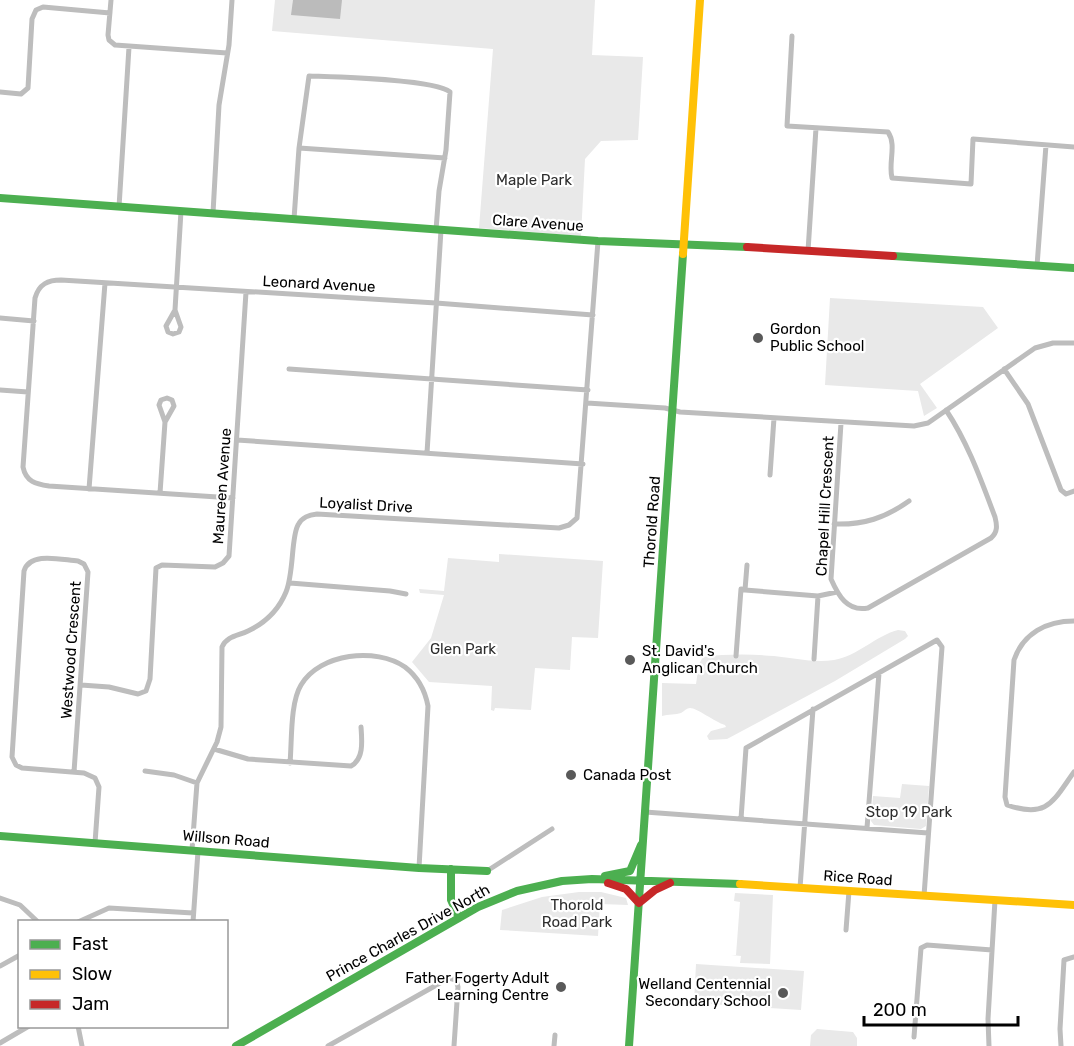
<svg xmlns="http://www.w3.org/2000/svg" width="1074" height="1046" font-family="Rubik,sans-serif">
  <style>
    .green { fill: #e9e9e9 }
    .water { fill: #bbb }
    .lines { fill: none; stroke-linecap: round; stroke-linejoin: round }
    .street { stroke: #bdbdbd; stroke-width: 5 }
    .fast { stroke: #4caf50; stroke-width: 8 }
    .slow { stroke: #ffc107; stroke-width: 8 }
    .jam { stroke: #c62828; stroke-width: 8 }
    .poi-dot { fill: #595959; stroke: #fff; stroke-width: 2 }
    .labels { text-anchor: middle; stroke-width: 4.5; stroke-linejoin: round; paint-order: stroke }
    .park-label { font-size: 15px; fill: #2e2e2e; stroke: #fff }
    .street-label { font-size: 15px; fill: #000; stroke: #fff }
    .poi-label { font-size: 15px; fill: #000; stroke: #fff; text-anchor: start }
  </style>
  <rect width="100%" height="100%" fill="#fff"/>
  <!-- green -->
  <path class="green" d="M275,0H595L592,55L643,57L638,140L601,141L585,159L581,236L479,228L493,49L272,31Z
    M830,298L983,307L998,328L920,384L937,408L924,416L918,391L825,385Z
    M499,554L603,561L598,638L572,637L570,670L535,668L531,710L495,708L494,711L491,710L492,686L429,682L412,662L431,638L444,595L420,593L419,589L444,591L448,558L499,562Z
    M898,630L905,631L908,636L905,639L835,681L727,739L709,740L707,736L711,731L726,727L725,725C715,722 697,708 690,708C687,708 684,711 681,713C676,715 668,714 662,716V683L696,684L699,664L703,657C725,654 752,654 774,656C794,658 814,663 834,660C858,656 875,636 898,630Z
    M902,784L929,786L926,826L921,829L874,825L871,821L873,796L900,798Z
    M579,892H601L626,898L628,905L600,904L598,936L500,930L502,910L542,897Z
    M735,893L773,895L770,964L740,963L741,956L731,955H736L740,902L734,901Z
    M696,964L804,971L801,1010L694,1003Z
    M817,1029L853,1032L857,1038V1046H810L811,1035Z"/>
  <!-- water -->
  <path class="water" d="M293,0H342L340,19L291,15Z"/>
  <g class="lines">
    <!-- street -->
    <path class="street" d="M111,0L108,35L109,40L115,45L227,53
      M792,36L787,126L888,132C897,145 888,163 892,178L971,184L973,139L1074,147
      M0,92L21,94L28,88L32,19L36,10L43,7L110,13
      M299,148L445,158
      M119,207L129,47
      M213,213L219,105L229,45L232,0
      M294,219L299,148L309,76C334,77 434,79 450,92L446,150L439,191L436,230
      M808,251L816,128
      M1037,266L1046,145
      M175,310L166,326L168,332L173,334L179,332L181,327L175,310L181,211
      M0,318L34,321
      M289,369L588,390
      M1004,369L1028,404L1061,490L1066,494L1074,491
      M0,390L28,392
      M587,403L665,408L680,412L914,426L928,423L1035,348L1053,343H1074
      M841,423L831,579C838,595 847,612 868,608L991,538C998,532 997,525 995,517C981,480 968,443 946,410
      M237,440L583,464
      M427,453L441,230
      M770,475L774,418
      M89,489L105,283
      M160,493L165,422L159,405L161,400L167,398L172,400L174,406L165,422
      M233,498L49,486C36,484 26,482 23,467L35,298C39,284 48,280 61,280L436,303L593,315
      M834,524C864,525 885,518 909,501
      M290,583L390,591L406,594
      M745,590L818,596L837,592
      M1074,621C1047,621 1023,633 1014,660L1005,797L1007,805C1048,819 1053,801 1074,772
      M736,656L741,589L745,590L747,565
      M814,659L818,596
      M81,685L109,687L138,694L146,691L150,679L156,568L162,565L215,567L223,563L229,556L246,292
      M214,749L248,759L351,766C364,759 362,741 361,727
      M290,763C292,741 290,703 301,685C320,653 376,647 405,667C418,677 425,690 428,706L419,868
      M145,771L174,775L197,783
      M74,772L88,572L84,564L78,561C62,560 30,551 24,571L12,757L16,765L22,768L84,773L95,778L99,787L95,843
      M645,812L928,833
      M741,819L746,748L937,640L942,647L924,896
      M867,828L879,673
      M192,850L197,783L217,742L221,727L222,647C227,636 238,636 248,631C265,623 279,609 286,592C294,573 291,537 298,525C302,517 309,515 317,514L559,528L569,525L577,518L598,241
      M487,871L552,829
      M800,888L813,709
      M0,898L20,905L38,922
      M78,922L109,908L193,913
      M193,922L198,851
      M846,930L849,891
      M0,966L20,955
      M78,1026L82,1046
      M914,1037L921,948L927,945L992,950
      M0,1043L29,1026
      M328,1046L449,978L456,980L458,987L454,1046
      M554,1046L555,1035
      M989,1046L988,1019L995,900
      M1061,1046L1060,1029L1064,960L1074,957"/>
    <!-- fast -->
    <path class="fast" d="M0,198L598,241L747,247
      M893,256L1074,268
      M0,836L419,868L487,871
      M451,869V900L459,918
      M605,876L630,871L641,845
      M236,1046L478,907L517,891L562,881L592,879L740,884
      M629,1046L683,254"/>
    <!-- slow -->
    <path class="slow" d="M683,254L700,0
      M740,884L1074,905"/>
    <!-- jam -->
    <path class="jam" d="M747,247L893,256
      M608,883L626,889L639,903L655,890L670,883"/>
  </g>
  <!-- markers -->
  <g class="poi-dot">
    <circle cx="758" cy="338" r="6"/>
    <circle cx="630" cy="660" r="6"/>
    <circle cx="571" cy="775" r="6"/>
    <circle cx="561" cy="987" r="6"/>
    <circle cx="783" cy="993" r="6"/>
  </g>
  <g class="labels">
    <!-- park labels -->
    <g class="park-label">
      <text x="534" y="185">Maple Park</text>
      <text x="463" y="654">Glen Park</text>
      <text x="909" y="817">Stop 19 Park</text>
      <text x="577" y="910">Thorold<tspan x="577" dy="17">Road Park</tspan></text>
    </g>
    <!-- street labels -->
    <g class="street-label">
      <text transform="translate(538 223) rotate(4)" y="5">Clare Avenue</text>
      <text transform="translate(319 284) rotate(3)" y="5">Leonard Avenue</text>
      <text transform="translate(222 486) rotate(-86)" y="5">Maureen Avenue</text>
      <text transform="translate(366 505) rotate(3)" y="5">Loyalist Drive</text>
      <text transform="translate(825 506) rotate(-87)" y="5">Chapel Hill Crescent</text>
      <text transform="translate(652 522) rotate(-86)" y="5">Thorold Road</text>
      <text transform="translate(71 650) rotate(-86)" y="5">Westwood Crescent</text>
      <text transform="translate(226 839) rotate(5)" y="5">Willson Road</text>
      <text transform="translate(858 878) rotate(4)" y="5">Rice Road</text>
      <text transform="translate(408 933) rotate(-29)" y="5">Prince Charles Drive North</text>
    </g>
    <!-- poi labels -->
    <g class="poi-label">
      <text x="770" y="334">Gordon<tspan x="770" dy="17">Public School</tspan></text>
      <text x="642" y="656">St. David's<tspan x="642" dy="17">Anglican Church</tspan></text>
      <text x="583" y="780">Canada Post</text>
      <text x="549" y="983" text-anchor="end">Father Fogerty Adult<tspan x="549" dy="17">Learning Centre</tspan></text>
      <text x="771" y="989" text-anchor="end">Welland Centennial<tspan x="771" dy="17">Secondary School</tspan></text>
    </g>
  </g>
  <!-- legend -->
  <rect x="18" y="920" width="210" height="108" fill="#ffffff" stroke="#999999" stroke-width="1.5"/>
  <rect x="30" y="940" width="30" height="9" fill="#4caf50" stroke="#999999" stroke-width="1.5"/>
  <text x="72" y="950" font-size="18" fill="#000000">Fast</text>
  <rect x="30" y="970" width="30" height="9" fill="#ffc107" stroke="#999999" stroke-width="1.5"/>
  <text x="72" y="980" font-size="18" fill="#000000">Slow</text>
  <rect x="30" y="1000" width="30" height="9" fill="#c62828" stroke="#999999" stroke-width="1.5"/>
  <text x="72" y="1010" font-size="18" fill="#000000">Jam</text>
  <!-- scale -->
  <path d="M864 1016v9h154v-9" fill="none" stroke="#000000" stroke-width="3"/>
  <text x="873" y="1016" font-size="18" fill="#000000" stroke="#ffffff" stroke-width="4.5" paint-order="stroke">200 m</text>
</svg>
